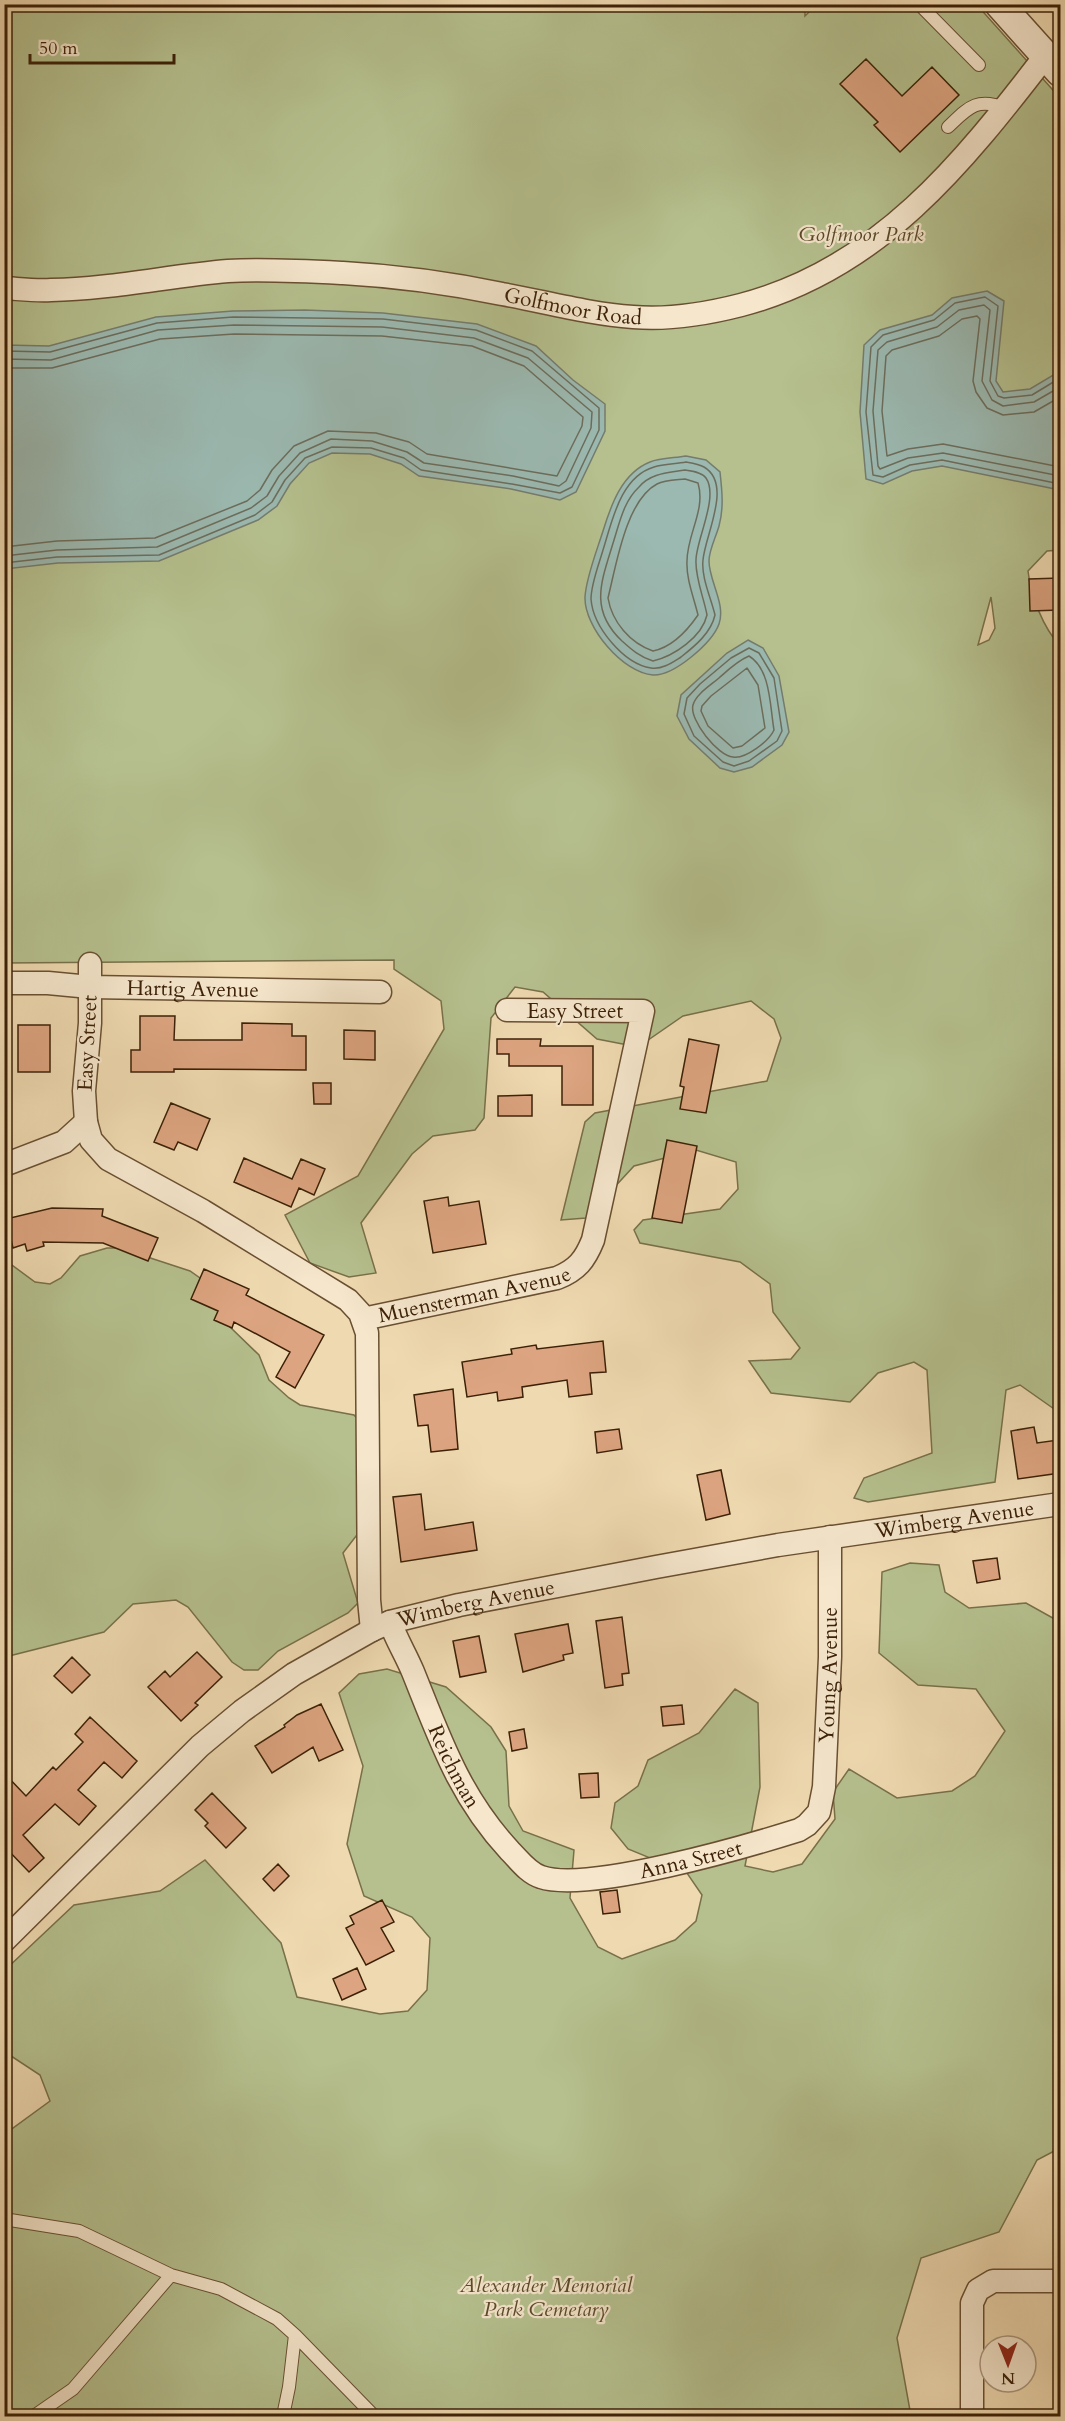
<svg xmlns="http://www.w3.org/2000/svg" width="1065" height="2421" font-family="Cardo,serif">
  <style>
    .green { fill: #b5c08e; stroke: #78704a; stroke-width: 1.5; fill-rule: evenodd }
    .water { fill: #9bb9b1; stroke: #757c6d; stroke-width: 1.5 }
    .lines { fill: none; stroke-linecap: round; stroke-linejoin: round }
    .shore { stroke: #6c6d5c; stroke-width: 1.5 }
    .building { fill: #dca480; stroke: #3c2107; stroke-width: 1.5 }
    .service-casing { stroke: #694f31; stroke-width: 14 }
    .minor-casing { stroke: #694f31; stroke-width: 25 }
    .tertiary-casing { stroke: #694f31; stroke-width: 31 }
    .service { stroke: #f5e6cc; stroke-width: 12 }
    .minor { stroke: #f5e6cc; stroke-width: 22 }
    .tertiary { stroke: #f5e6cc; stroke-width: 28 }
    .labels { text-anchor: middle; stroke-width: 4.5; stroke-linejoin: round; paint-order: stroke }
    .park-label { font-size: 21px; font-style: italic; fill: #5a4929; stroke: #f5e6cc }
    .street-label { font-size: 21px; fill: #3c2107; stroke: #f5e6cc }
  </style>
  <rect width="100%" height="100%" fill="#efd9b0"/>
  <filter id="stains"><feTurbulence type="fractalNoise" baseFrequency=".00333" numOctaves="4"/><feColorMatrix values="0 0 0 0 .2 0 0 0 0 .09 0 0 0 0 .02 0 0 0 .5 -.17"/></filter>
  <radialGradient id="worn" r=".72"><stop offset=".6" stop-color="#630" stop-opacity="0"/><stop offset="1" stop-color="#630" stop-opacity=".3"/></radialGradient>
  <!-- green -->
  <path class="green" d="M805,4V16L816,5H977L1060,98V550L1047,551L1028,571C1031,597 1043,627 1060,646V1410L1057,1411L1020,1385L1006,1390L995,1482L868,1502L854,1498L864,1478L932,1453L927,1370L914,1362L878,1373L850,1402L771,1393L749,1361L791,1359L800,1348L773,1312L770,1284L740,1262L640,1243L634,1230L643,1220L720,1209L738,1189L736,1162L696,1150L634,1166L586,1218L561,1220L585,1122L595,1113L767,1081L781,1038L774,1019L751,1001L683,1016L638,1047L597,1039L543,992L515,987L491,1018L484,1118L475,1130L433,1136L412,1154L361,1223L376,1273L349,1277L310,1263L285,1215L358,1176L444,1029L441,1001L394,969V960L5,963L4,5ZM991,597L995,628L989,640L978,645Z
    M107,1248H120L190,1271L200,1278L229,1326L259,1355L269,1380L289,1398L300,1405L354,1415L363,1425L360,1531L343,1553L358,1603L348,1613L278,1651L258,1670H244L232,1662L188,1607L176,1600L133,1604L104,1632L5,1657V1260L35,1282L50,1284L61,1278L80,1256Z
    M910,1563L939,1565L945,1592L969,1608L1026,1603L1060,1622V2148L1037,2160L999,2232L921,2258L897,2338L911,2416H5V2134L50,2101L40,2075L5,2052V1970L74,1905L160,1891L205,1860L281,1943L297,1997L380,2014L408,2011L427,1990L430,1938L412,1917L364,1896L347,1844L363,1766L339,1693L359,1674L387,1669L446,1687L491,1727L506,1751L509,1806L523,1831L574,1850L570,1898L598,1947L622,1959L675,1940L696,1921L702,1895L687,1873L628,1849L611,1828L615,1803L638,1786L648,1760L699,1733L735,1689L758,1703L760,1787L745,1866L773,1872L802,1864L835,1819L833,1792L849,1769L897,1798L952,1791L975,1776L1005,1731L976,1689L918,1685L879,1653L882,1572Z"/>
  <!-- water -->
  <path class="water" d="M987,291L1004,301L996,381L1003,392L1030,389L1060,371V490L942,466L912,471L883,484L866,479L860,412L864,345L880,330L932,315L952,298Z
    M305,310L383,313L477,324L536,346L573,380L605,404V431L576,492L560,500L511,489L419,476L401,464L370,454L332,453L309,463L290,484L277,506L258,520L159,561L58,563L5,569V345L49,346L156,317L233,311Z
    M686,456L706,460L720,472C722,490 724,508 719,526C716,537 709,550 709,561C709,581 726,604 719,624C712,643 674,676 653,675C623,673 584,627 585,597C586,578 597,550 603,531C611,505 622,473 650,462C660,458 675,458 686,456Z
    M748,640L763,648L779,676L789,732L782,745L752,767L734,772L720,768L689,739L677,716L681,695L727,653Z"/>
  <g class="lines">
    <!-- shore -->
    <path class="shore" d="M4,351L50,352L157,323L233,317L383,319L476,330L532,351L599,408V430L572,487L560,493L512,484L421,470L404,458L371,448L332,447L305,458L285,480L272,502L255,515L159,555L57,557L4,563
      M4,359L51,360L158,330L234,325L382,327L474,338L528,358L592,412L591,428L566,481L559,486L513,476L424,463L407,452L372,441L331,439L300,453L279,476L267,496L251,508L157,547L57,550L4,556
      M4,368H52L160,339L234,334L382,336L472,346L524,366L583,417L582,426L557,476L427,454L409,442L376,433L328,431L294,446L272,470L260,490L247,501L155,538L57,541L4,547
      M1060,378L1032,395L1004,398L998,396L990,381L998,306L985,297L955,303L934,320L883,335L871,347L866,412L873,475L883,477L910,465L942,460L1060,484
      M1060,387L1034,402L1003,406L992,400L982,381L990,310L984,305L959,310L937,327L887,342L878,350L873,411L878,466L880,469L908,458L943,453L1060,476
      M1060,397L1034,412L1003,415L987,408L976,392L973,381L980,319L977,316L962,319L939,336L892,350L886,356L882,411L887,456L908,449L943,444L1060,467
      M686,462C692,463 699,464 704,467C733,484 705,535 703,560C701,577 711,598 715,615C711,633 695,646 681,657C673,662 662,670 651,668C624,664 593,627 591,599C591,584 599,564 603,550C612,522 620,477 654,467C664,464 676,464 686,462Z
      M685,470C692,471 702,472 706,478C719,497 696,540 696,560C695,578 704,598 707,615C702,637 674,656 653,661C640,657 632,650 622,641C588,609 602,580 614,540C620,521 624,501 639,487C651,473 668,473 685,470Z
      M685,479L698,483C706,510 687,534 687,561C686,579 694,598 698,615C687,631 673,647 653,651C630,643 612,622 608,598C616,566 626,500 657,484C665,480 677,480 685,479Z
      M749,648L759,653L774,678L782,731L777,741L749,761L734,766L723,762L694,736L684,714L687,698L700,684L731,658Z
      M749,656C771,669 770,708 774,730C769,741 746,759 733,757C718,756 689,720 693,705C696,694 711,685 719,678C728,670 737,661 749,656Z
      M747,668L758,685L765,728L742,746L733,748L708,726L701,711L702,706L711,696Z"/>
  </g>
  <!-- building -->
  <path class="building" d="M866,59L902,96L932,67L959,95L900,152L874,125L878,122L840,84Z
    M1060,578V610L1030,611L1029,579Z
    M140,1016H175L174,1040H242V1023L292,1024V1036H306V1070L174,1069V1072H131V1050H140Z
    M18,1025H50V1072H18Z
    M344,1030L375,1031V1060L344,1059Z
    M497,1039H541L540,1046H593V1105H562V1066H509V1054H497Z
    M689,1039L719,1045L706,1113L680,1109L684,1087L680,1086Z
    M313,1083H331V1104H314Z
    M532,1095V1116H498V1096Z
    M171,1103L210,1119L197,1150L178,1142L174,1150L154,1142Z
    M667,1140L697,1146L682,1223L652,1218Z
    M244,1158L292,1179L301,1159L325,1169L314,1195L299,1188L291,1207L234,1182Z
    M448,1197L449,1206L479,1201L486,1244L433,1253L424,1201Z
    M52,1208L103,1209L102,1216L158,1238L148,1261L103,1243L43,1242L44,1246L27,1251L25,1244L13,1248L6,1219Z
    M204,1269L249,1289L246,1295L324,1335L295,1388L276,1377L290,1352L234,1322L232,1328L214,1320L218,1311L191,1299Z
    M603,1341L606,1372L590,1373L592,1394L569,1397L567,1380L522,1387L523,1397L498,1401L497,1392L467,1397L462,1362L512,1354L511,1349L536,1345L537,1349Z
    M453,1389L458,1449L431,1452L428,1425L418,1426L414,1395Z
    M1034,1427L1037,1443L1058,1440L1060,1473L1018,1479L1011,1431Z
    M619,1429L622,1449L597,1453L595,1432Z
    M721,1470L730,1514L706,1520L697,1475Z
    M421,1494L425,1530L473,1522L477,1550L401,1562L393,1497Z
    M997,1558L1000,1579L977,1583L973,1561Z
    M622,1617L629,1673L622,1674L623,1685L605,1688L596,1621Z
    M568,1624L573,1653L563,1655L564,1660L523,1672L515,1634Z
    M479,1636L486,1672L460,1677L453,1641Z
    M197,1652L222,1677L195,1703L198,1705L181,1721L148,1687L165,1671L170,1677Z
    M72,1657L90,1675L72,1693L54,1676Z
    M321,1704L343,1750L319,1761L313,1747L272,1773L255,1746L285,1727L284,1725L297,1715Z
    M682,1705L684,1724L663,1726L661,1707Z
    M90,1717L137,1761L122,1778L104,1762L78,1790L96,1806L79,1825L55,1804L23,1835L44,1858L29,1872L4,1846V1773L26,1796L53,1767L56,1770L83,1742L75,1734Z
    M524,1729L527,1748L512,1751L509,1732Z
    M598,1773L599,1797L581,1798L579,1774Z
    M212,1793L246,1828L226,1848L205,1826L208,1823L195,1810Z
    M278,1864L289,1876L274,1891L263,1879Z
    M617,1890L620,1912L603,1914L600,1892Z
    M382,1900L394,1922L381,1928L394,1951L366,1965L346,1928L354,1924L350,1916Z
    M357,1968L366,1989L342,2000L333,1979Z"/>
  <g class="lines">
    <defs>
      <path id="service" d="M919,4L979,65
        M948,127C968,108 976,97 1005,108
        M4,2221L10,2220L79,2231L171,2275L221,2289L277,2319L295,2335L374,2416
        M34,2416L73,2389L171,2275
        M283,2416L289,2387L295,2335"/>
      <g id="minor">
        <path id="s1" d="M4,288C20,289 35,291 51,290C110,289 169,276 228,271C266,269 304,271 343,273C397,276 449,283 502,294C546,302 589,314 633,317C669,320 706,314 741,305C879,269 962,164 1046,55"/>
        <path d="M90,964V1023L84,1091L86,1122L91,1140L108,1159L203,1211L348,1300L360,1313L367,1333L369,1600L372,1630"/>
        <path id="s2" d="M4,983H48L90,987L380,992"/>
        <path d="M4,1165L64,1142L86,1122"/>
        <path id="s3" d="M363,1319L557,1278C577,1270 585,1260 593,1240L643,1011L507,1010"/>
        <path id="s4" d="M390,1622C396,1639 406,1655 413,1672C440,1739 459,1796 510,1851C519,1860 528,1873 541,1877C588,1893 748,1846 799,1830L807,1825L819,1812L824,1787L830,1657V1537"/>
        <path id="s5" d="M4,1941L200,1746L242,1711L294,1674L372,1630L390,1622L459,1605L656,1567L778,1545L1060,1504"/>
        <path d="M972,2416V2303L978,2290L993,2281H1060"/>
      </g>
      <path id="tertiary" d="M999,4L1060,72"/>
    </defs>
    <!-- service casing -->
    <use href="#service" class="service-casing"/>
    <!-- minor casing -->
    <use href="#minor" class="minor-casing"/>
    <!-- tertiary casing -->
    <use href="#tertiary" class="tertiary-casing"/>
    <!-- service -->
    <use href="#service" class="service"/>
    <!-- minor -->
    <use href="#minor" class="minor"/>
    <!-- tertiary -->
    <use href="#tertiary" class="tertiary"/>
  </g>
  <g class="labels">
    <!-- park labels -->
    <g class="park-label">
      <text x="861" y="241">Golfmoor Park</text>
      <text x="546" y="2292">Alexander Memorial<tspan x="546" dy="24">Park Cemetary</tspan></text>
    </g>
    <!-- street labels -->
    <g class="street-label">
      <text dy="7" stroke="none"><textPath href="#s1" startOffset="573">Golfmoor Road</textPath></text>
      <text dy="7" stroke="none"><textPath href="#s2" startOffset="189">Hartig Avenue</textPath></text>
      <text x="575" y="1018">Easy Street</text>
      <text transform="translate(87 1043) rotate(-87)" y="7">Easy Street</text>
      <text dy="7" stroke="none"><textPath href="#s3" startOffset="114">Muensterman Avenue</textPath></text>
      <text dy="7" stroke="none"><textPath href="#s5" startOffset="1078">Wimberg Avenue</textPath></text>
      <text dy="7" stroke="none"><textPath href="#s5" startOffset="592">Wimberg Avenue</textPath></text>
      <text dy="7" stroke="none"><textPath href="#s4" startOffset="730">Young Avenue</textPath></text>
      <text dy="7" stroke="none"><textPath href="#s4" startOffset="158">Reichman</textPath></text>
      <text dy="7" stroke="none"><textPath href="#s4" startOffset="453">Anna Street</textPath></text>
    </g>
  </g>
  <!-- margin -->
  <rect width="1065" height="2421" fill="none" stroke="#efd9b0" stroke-width="24"/>
  <rect x="6" y="6" width="1053" height="2409" fill="none" stroke="#3c2107" stroke-width="3"/>
  <rect x="12" y="12" width="1041" height="2397" fill="none" stroke="#3c2107" stroke-width="1.5"/>
  <!-- north arrow -->
  <g transform="translate(1008 2364) rotate(179)"><circle r="28" fill="#f5e6cc" stroke="#ab977d" stroke-width="1.5"/>
  <path d="M0-4.5L10 22L0 15L-10 22Z" fill="#8f2418"/>
  <text y="-9" font-size="16" font-weight="bold" text-anchor="middle" fill="#3c2107">N</text>
  </g>
  <!-- scale -->
  <path d="M30 54v9h144v-9" fill="none" stroke="#3c2107" stroke-width="3"/>
  <text x="39" y="54" font-size="18" fill="#3c2107" stroke="#f5e6cc" stroke-width="4.5" paint-order="stroke">50 m</text>
  <rect width="100%" height="100%" filter="url(#stains)"/>
  <rect width="100%" height="100%" fill="url(#worn)"/>
</svg>
